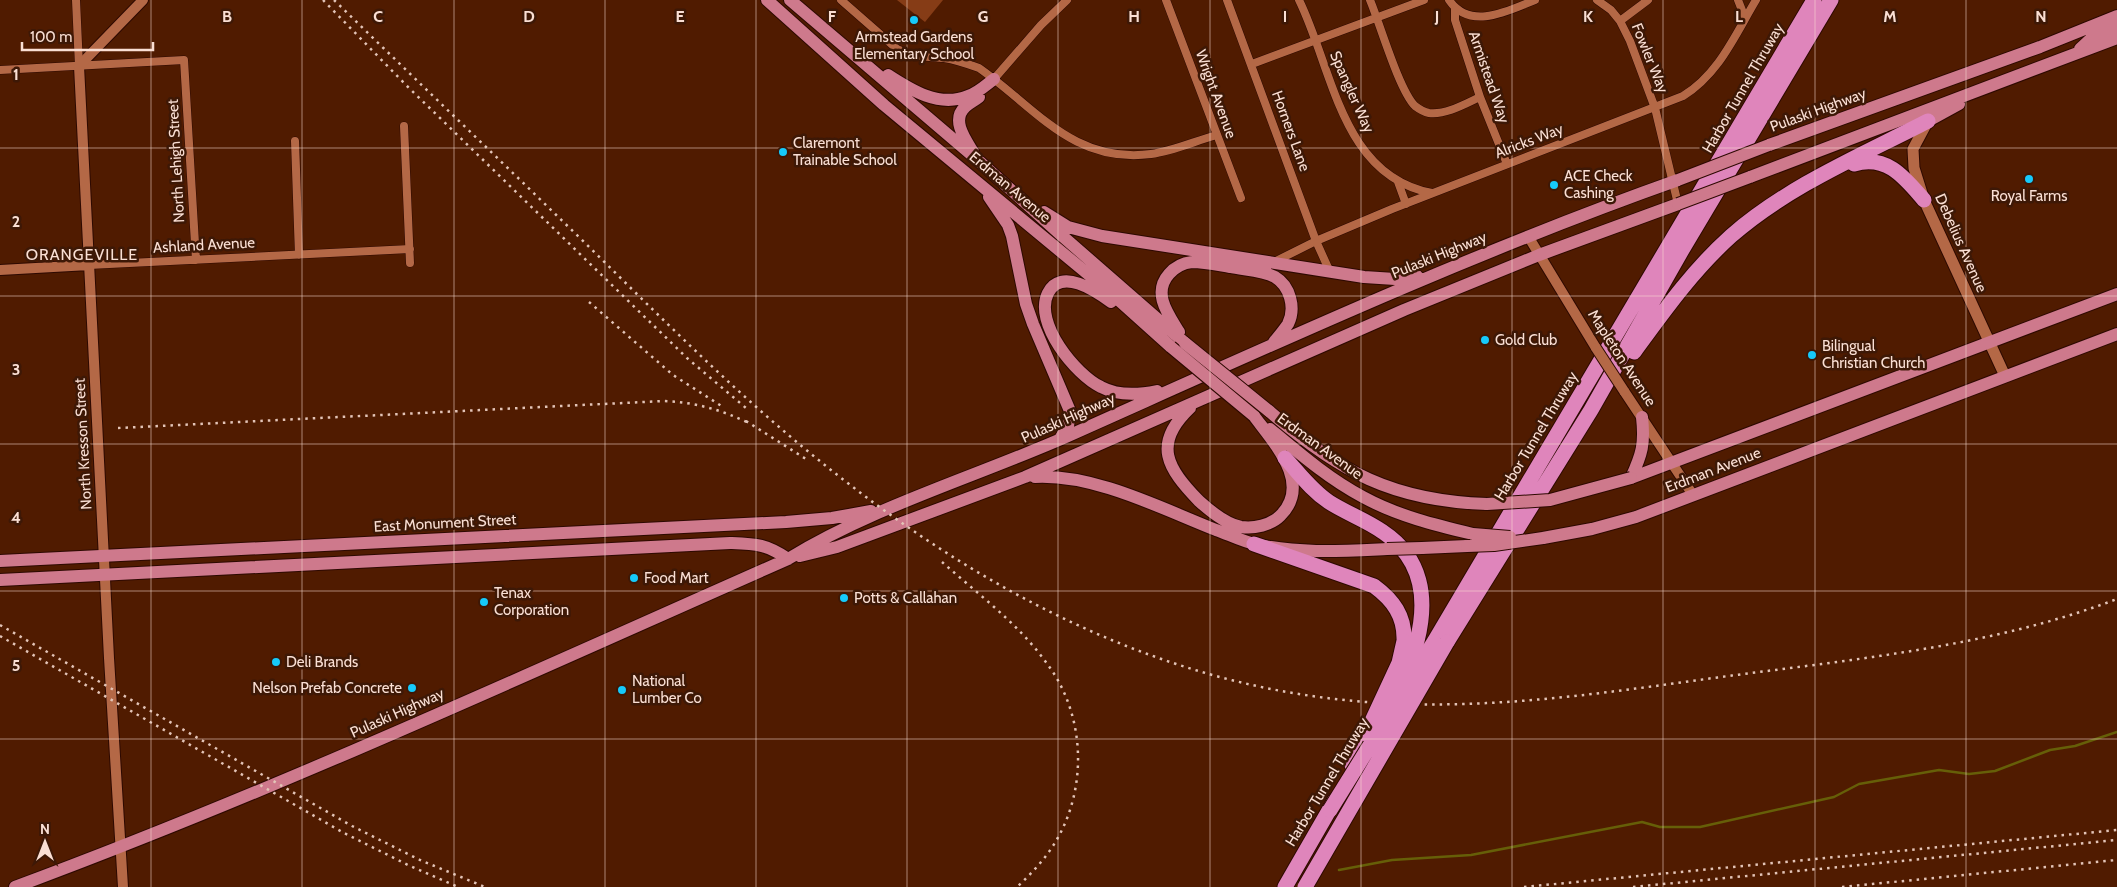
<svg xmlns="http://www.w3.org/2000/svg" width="2117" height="887" font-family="Cabin,sans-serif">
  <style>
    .green { fill: #863c16 }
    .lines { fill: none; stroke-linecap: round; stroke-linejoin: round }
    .stream { stroke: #665f08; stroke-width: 2.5 }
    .minor-casing { stroke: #2d0900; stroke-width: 9 }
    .tertiary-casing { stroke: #2d0900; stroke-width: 12 }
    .secondary-casing { stroke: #2d0900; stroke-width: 13 }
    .primary-casing { stroke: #2d0900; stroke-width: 14 }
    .motorway-casing { stroke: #2d0900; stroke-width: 17 }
    .minor { stroke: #b46846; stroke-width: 8 }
    .tertiary { stroke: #b46846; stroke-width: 10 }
    .secondary { stroke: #b46846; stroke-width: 11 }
    .primary { stroke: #ce798c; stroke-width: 12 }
    .motorway { stroke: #df85bb; stroke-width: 15 }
    .rail { stroke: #e3c4b7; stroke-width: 2.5; stroke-dasharray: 2.5 5; stroke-linecap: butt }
    .tertiary-bridge-casing { stroke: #2d0900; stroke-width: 12; stroke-linecap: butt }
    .primary-bridge-casing { stroke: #2d0900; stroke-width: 14; stroke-linecap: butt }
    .motorway-bridge-casing { stroke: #2d0900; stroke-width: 17; stroke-linecap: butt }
    .tertiary-bridge { stroke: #b46846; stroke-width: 10 }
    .primary-bridge { stroke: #ce798c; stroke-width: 12 }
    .motorway-bridge { stroke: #df85bb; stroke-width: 15 }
    .grid { fill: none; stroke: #fadfd4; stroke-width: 1; stroke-opacity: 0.55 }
    .poi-dot { fill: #16cafb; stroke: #3d1806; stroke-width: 2 }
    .labels { text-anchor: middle; stroke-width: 5; stroke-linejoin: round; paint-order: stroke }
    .poi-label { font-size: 15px; fill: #fadfd4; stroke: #3d1806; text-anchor: start }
    .street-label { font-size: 15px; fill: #fadfd4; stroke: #3d1806 }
    .neighbourhood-label { font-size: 16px; letter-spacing: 1px; fill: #fadfd4; stroke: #3d1806 }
    .grid-label { font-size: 16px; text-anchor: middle; font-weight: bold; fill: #fadfd4; stroke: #3d1806; stroke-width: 5; stroke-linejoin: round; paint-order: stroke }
  </style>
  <rect width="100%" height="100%" fill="#501b00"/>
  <!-- green -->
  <path class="green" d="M897,0H943L925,22Z"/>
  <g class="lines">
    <!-- stream -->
    <path class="stream" d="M1339,870L1392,860L1471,855L1642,822L1660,827H1700L1834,797L1859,784L1939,770L1969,774L1995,771L2050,750L2075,746L2117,732"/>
    <defs>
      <path id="minor" d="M76,0L79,66
        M841,0L897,49C913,57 927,57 944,58C957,60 968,64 979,68C1036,108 1073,164 1151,154C1173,151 1195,141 1217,135
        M1166,0L1241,198
        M1227,0L1316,241L1330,272
        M1299,0C1333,69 1341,176 1432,193
        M1370,0C1380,24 1399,90 1415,106C1419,109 1424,112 1429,113C1446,115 1465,104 1480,97
        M1449,0C1470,31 1508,11 1535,0
        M1597,0L1611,10L1620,21L1630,41L1655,108L1678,204
        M1738,0L1745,18
        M1455,8V20L1480,97L1507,164
        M1620,21L1648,0
        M1252,64L1424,0
        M0,70L184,60L196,260
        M994,79L1041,25L1067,0
        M404,126L410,263
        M295,141L299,255
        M1398,182L1406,204
        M1274,262L1316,241L1392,209L1683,96C1719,74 1735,35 1756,0
        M89,265L410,249"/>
      <path id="tertiary" d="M1528,236L1596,348
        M0,270L89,265
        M1624,391L1693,495
        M123,887L109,658L79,66L143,0"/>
      <path id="secondary" d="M1928,121L1913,149L1914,168L1924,200L2005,376"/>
      <path id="primary" d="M767,0L884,105L1112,294L1171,347
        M790,0L980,162L1060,234L1185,343
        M2080,49L2094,36L2117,27
        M888,75C911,90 939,108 968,96C978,93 986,85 994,79
        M1928,121L1959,104
        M1769,145L2040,47L2117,16
        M973,152C965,139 951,120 965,107C969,103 974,101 979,97
        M1750,177L2117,38
        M989,197L1008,225L1012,236L1026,304L1033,324L1070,411L1068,426L1060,439
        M1044,212L1068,227L1102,236L1364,277L1395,279L1417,276
        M1111,302C1096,291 1061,267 1048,293C1033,323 1076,375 1101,387C1118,396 1138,395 1157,391
        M1179,332C1168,314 1152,293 1169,274C1175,267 1183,263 1192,262C1205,262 1218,265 1230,267C1244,270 1263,270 1275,277C1290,286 1296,308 1288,324C1284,330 1279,336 1274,342
        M1190,408C1152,444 1167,468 1199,501C1210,511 1226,524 1241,527C1254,529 1271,525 1280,516C1313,484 1274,443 1254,416
        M1269,411C1339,472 1393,501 1487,504
        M1270,429C1300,454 1329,479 1363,497C1398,516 1435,525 1473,534
        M1035,477C1095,474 1160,508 1216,530C1228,534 1241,541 1255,544C1298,554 1343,551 1387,549
        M1631,478L2117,294
        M1631,478C1642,454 1645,444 1642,417
        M1543,538L1592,529L1636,517L2117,334
        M1422,548L1467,546
        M800,556L837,547L1025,477L1404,310L1539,255L1678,204
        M0,561L786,522L832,518L871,511
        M0,580L730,543C756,544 766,544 788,559
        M15,887C277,790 532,672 788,559C875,506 975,477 1068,436C1270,346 1469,254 1678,180"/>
      <path id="motorway" d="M1854,164C1887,154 1905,178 1924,200
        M1634,352C1664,311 1693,270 1731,236C1788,186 1862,155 1928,121
        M1285,458C1299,473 1311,490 1329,502C1346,513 1366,520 1383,532C1422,558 1428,598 1417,641
        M1254,544L1374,586C1393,600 1405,616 1404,641
        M1434,642L1814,0
        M1447,642L1591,410L1682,250L1831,0
        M1352,765L1366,734
        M1285,887L1335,800"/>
    </defs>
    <!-- minor casing -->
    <use href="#minor" class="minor-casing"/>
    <!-- tertiary casing -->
    <use href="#tertiary" class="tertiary-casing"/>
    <!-- secondary casing -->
    <use href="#secondary" class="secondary-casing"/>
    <!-- primary casing -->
    <use href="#primary" class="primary-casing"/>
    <!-- motorway casing -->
    <use href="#motorway" class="motorway-casing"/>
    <!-- minor -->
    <use href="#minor" class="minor"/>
    <!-- tertiary -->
    <use href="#tertiary" class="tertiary"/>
    <!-- secondary -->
    <use href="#secondary" class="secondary"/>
    <!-- primary -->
    <use href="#primary" class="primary"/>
    <!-- motorway -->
    <use href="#motorway" class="motorway"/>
    <!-- rail -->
    <path class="rail" d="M323,0L407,86L687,358L746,408
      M334,0C417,81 501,161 584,242C640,297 696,353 754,405C914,548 1103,668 1319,697C1449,715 1577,697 1706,679C1844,660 1985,649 2117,599
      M589,302L673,375L723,407
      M746,421L806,459
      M118,428L663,401C695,402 722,410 751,424
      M942,562C978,594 1020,625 1048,665C1085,715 1088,787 1056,841C1046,858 1032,873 1017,887
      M0,625L352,826L420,860L485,887
      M0,636L344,833L408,865L458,887
      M1524,887L2117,830
      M1633,887L2117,840
      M1842,887L2117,860"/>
    <defs>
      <path id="tertiary-bridge" d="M1596,348L1624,391"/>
      <path id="primary-bridge" d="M1678,180L1769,145
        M1678,204L1750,177
        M1185,343L1269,411
        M1171,347L1254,416
        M1487,504L1550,500L1631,478
        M1473,534L1510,537
        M1467,546L1494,545L1543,538
        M1387,549L1422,548"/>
      <path id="motorway-bridge" d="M1396,687L1417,641
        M1366,734L1399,663L1404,641
        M1330,810L1434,642
        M1305,887L1447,642"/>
    </defs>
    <!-- tertiary-bridge casing -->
    <use href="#tertiary-bridge" class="tertiary-bridge-casing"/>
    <!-- primary-bridge casing -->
    <use href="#primary-bridge" class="primary-bridge-casing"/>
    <!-- motorway-bridge casing -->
    <use href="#motorway-bridge" class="motorway-bridge-casing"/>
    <!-- tertiary-bridge -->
    <use href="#tertiary-bridge" class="tertiary-bridge"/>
    <!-- primary-bridge -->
    <use href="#primary-bridge" class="primary-bridge"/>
    <!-- motorway-bridge -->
    <use href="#motorway-bridge" class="motorway-bridge"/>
  </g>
  <!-- grid -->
  <path class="grid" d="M151,0V887M302,0V887M454,0V887M605,0V887M756,0V887M907,0V887M1058,0V887M1210,0V887M1361,0V887M1512,0V887M1663,0V887M1815,0V887M1966,0V887M0,148H2117M0,296H2117M0,444H2117M0,591H2117M0,739H2117"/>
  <!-- markers -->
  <g class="poi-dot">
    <circle cx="914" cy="20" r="5"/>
    <circle cx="783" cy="152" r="5"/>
    <circle cx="2029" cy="179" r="5"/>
    <circle cx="1554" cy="185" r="5"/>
    <circle cx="1485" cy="340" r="5"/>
    <circle cx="1812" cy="355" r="5"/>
    <circle cx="634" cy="578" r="5"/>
    <circle cx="844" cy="598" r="5"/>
    <circle cx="484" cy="602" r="5"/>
    <circle cx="276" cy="662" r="5"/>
    <circle cx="412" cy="688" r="5"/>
    <circle cx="622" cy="690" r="5"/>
  </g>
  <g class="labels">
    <!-- poi labels -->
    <g class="poi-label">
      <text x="914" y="42" text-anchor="middle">Armstead Gardens<tspan x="914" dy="17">Elementary School</tspan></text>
      <text x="793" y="148">Claremont<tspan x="793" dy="17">Trainable School</tspan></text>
      <text x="1564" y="181">ACE Check<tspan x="1564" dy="17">Cashing</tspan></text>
      <text x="2029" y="201" text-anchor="middle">Royal Farms</text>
      <text x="1495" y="345">Gold Club</text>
      <text x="1822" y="351">Bilingual<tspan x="1822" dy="17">Christian Church</tspan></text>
      <text x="644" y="583">Food Mart</text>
      <text x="494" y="598">Tenax<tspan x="494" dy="17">Corporation</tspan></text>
      <text x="854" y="603">Potts &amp; Callahan</text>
      <text x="286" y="667">Deli Brands</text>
      <text x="632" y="686">National<tspan x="632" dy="17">Lumber Co</tspan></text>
      <text x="402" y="693" text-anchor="end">Nelson Prefab Concrete</text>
    </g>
    <!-- street labels -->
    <g class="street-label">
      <text transform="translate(1650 58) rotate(68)" y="5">Fowler Way</text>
      <text transform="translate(1489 77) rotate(71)" y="5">Armistead Way</text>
      <text transform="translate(1743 88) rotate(-60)" y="5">Harbor Tunnel Thruway</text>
      <text transform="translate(1352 92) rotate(66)" y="5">Spangler Way</text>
      <text transform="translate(1216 94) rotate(70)" y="5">Wright Avenue</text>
      <text transform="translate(1818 110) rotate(-20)" y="5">Pulaski Highway</text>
      <text transform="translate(1291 131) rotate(70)" y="5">Horners Lane</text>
      <text transform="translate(1529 141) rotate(-21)" y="5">Alricks Way</text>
      <text transform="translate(176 161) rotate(-93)" y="5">North Lehigh Street</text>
      <text transform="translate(1010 187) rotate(40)" y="5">Erdman Avenue</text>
      <text transform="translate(1961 243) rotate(66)" y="5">Debelius Avenue</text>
      <text transform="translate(204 245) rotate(-3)" y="5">Ashland Avenue</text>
      <text transform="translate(1439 255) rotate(-22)" y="5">Pulaski Highway</text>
      <text transform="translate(1622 358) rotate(57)" y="5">Mapleton Avenue</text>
      <text transform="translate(1068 418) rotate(-24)" y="5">Pulaski Highway</text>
      <text transform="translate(1536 436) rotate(-59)" y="5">Harbor Tunnel Thruway</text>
      <text transform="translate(83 444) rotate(-93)" y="5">North Kresson Street</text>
      <text transform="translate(1320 446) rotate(36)" y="5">Erdman Avenue</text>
      <text transform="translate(1713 470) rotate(-21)" y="5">Erdman Avenue</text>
      <text transform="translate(445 523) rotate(-3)" y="5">East Monument Street</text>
      <text transform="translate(397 713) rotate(-24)" y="5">Pulaski Highway</text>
      <text transform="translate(1327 782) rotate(-59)" y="5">Harbor Tunnel Thruway</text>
    </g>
    <!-- neighbourhood labels -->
    <g class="neighbourhood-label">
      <text x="82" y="260">ORANGEVILLE</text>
    </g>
  </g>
  <g class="grid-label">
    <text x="227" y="22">B</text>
    <text x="378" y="22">C</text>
    <text x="529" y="22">D</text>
    <text x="680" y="22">E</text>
    <text x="832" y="22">F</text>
    <text x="983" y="22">G</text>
    <text x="1134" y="22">H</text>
    <text x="1285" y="22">I</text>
    <text x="1437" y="22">J</text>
    <text x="1588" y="22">K</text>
    <text x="1739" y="22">L</text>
    <text x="1890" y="22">M</text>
    <text x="2041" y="22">N</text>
    <text x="16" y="80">1</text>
    <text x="16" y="227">2</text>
    <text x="16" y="375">3</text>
    <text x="16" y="523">4</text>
    <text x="16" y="671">5</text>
  </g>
  <!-- north arrow -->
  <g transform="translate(45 842)" stroke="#3d1806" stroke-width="4" paint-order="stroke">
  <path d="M0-4L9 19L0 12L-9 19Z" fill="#fadfd4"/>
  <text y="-8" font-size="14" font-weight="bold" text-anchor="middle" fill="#fadfd4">N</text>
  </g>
  <!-- scale -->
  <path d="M22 42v8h131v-8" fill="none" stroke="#fadfd4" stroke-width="2.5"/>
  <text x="30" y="42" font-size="15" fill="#fadfd4" stroke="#3d1806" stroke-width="4" paint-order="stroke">100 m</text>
</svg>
